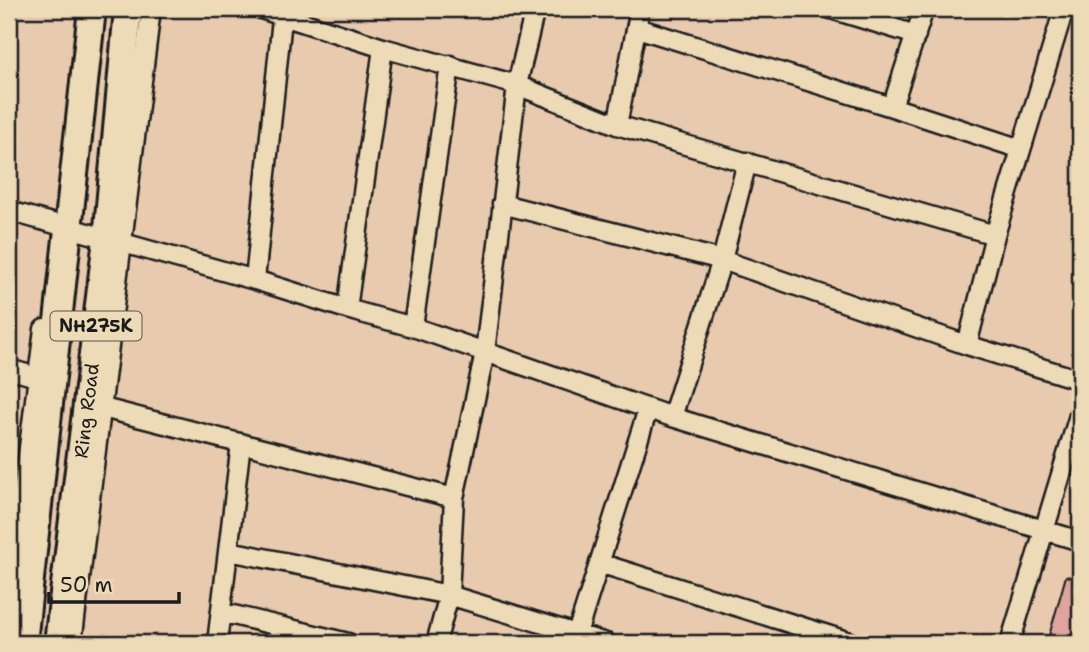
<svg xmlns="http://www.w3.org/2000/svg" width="1089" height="652" font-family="'Shantell Sans',sans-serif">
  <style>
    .building { fill: #dea49d; stroke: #1c1c1c; stroke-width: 2 }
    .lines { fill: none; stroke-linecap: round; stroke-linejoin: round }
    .minor-casing { stroke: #1c1c1c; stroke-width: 23 }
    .highway-casing { stroke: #1c1c1c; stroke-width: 32 }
    .minor { stroke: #eddab7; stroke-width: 18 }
    .highway { stroke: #eddab7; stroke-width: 26 }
    .labels { text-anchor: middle; stroke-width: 5; stroke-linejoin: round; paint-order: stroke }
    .shield { fill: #eddab7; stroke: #5b554a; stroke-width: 2 }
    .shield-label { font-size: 18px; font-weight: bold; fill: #1c1c1c }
    .street-label { font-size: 19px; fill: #1c1c1c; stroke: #eddab7 }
  </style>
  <rect width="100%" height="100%" fill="#e8caaf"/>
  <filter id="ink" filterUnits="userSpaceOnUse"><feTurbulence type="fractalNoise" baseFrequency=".0143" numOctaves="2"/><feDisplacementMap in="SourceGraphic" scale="14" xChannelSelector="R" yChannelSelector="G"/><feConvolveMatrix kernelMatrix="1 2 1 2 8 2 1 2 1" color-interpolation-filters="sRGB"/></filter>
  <g filter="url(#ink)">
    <!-- building -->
    <path class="building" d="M1066,576L1080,579V643H1047Z"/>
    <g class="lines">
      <defs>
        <path id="minor" d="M261,9L383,48L517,85L617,125L995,235
          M831,9L916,35
          M637,28L892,107L1021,149
          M892,107L924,9
          M617,125L640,9
          M502,204L722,260L967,345L1080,380
          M9,211L255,280L347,309L413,327L672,417L1080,541
          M255,280L283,9
          M347,309L383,48
          M413,327L450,65
          M967,345L995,235L1064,9
          M9,369L50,381
          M91,405L454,498
          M672,417L722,260L747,162
          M229,551L449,595L606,643
          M599,563L853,643
          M9,605L44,329
          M221,612L348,643
          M72,643C97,432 126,221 151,9
          M217,643L241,443
          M436,643L449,595L454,498L485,352L517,85L535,9
          M574,643L648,409
          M1010,643L1080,412"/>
        <g id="highway">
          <path d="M23,643L92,9"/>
          <path id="s1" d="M58,643L107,239L128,9"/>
        </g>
      </defs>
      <!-- minor casing -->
      <use href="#minor" class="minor-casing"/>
      <!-- highway casing -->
      <use href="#highway" class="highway-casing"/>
      <!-- minor -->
      <use href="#minor" class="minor"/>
      <!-- highway -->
      <use href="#highway" class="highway"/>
    </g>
  </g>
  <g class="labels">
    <!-- shield labels -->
    <rect class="shield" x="50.5" y="311.5" width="91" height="29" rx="5"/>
    <g class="shield-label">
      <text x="96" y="332">NH275K</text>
    </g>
    <!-- street labels -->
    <g class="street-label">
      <text dy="7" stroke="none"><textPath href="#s1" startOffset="234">Ring Road</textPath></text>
    </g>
  </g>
  <!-- margin -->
  <rect width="1089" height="652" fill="none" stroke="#eddab7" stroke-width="35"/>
  <rect x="18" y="18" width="1054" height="617" fill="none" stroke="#1c1c1c" stroke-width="2.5" filter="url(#ink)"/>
  <!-- scale -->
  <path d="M49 592v10h130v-10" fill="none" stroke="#1c1c1c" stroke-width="3.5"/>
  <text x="60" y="592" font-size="21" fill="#1c1c1c" stroke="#eddab7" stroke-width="5" paint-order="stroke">50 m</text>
</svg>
